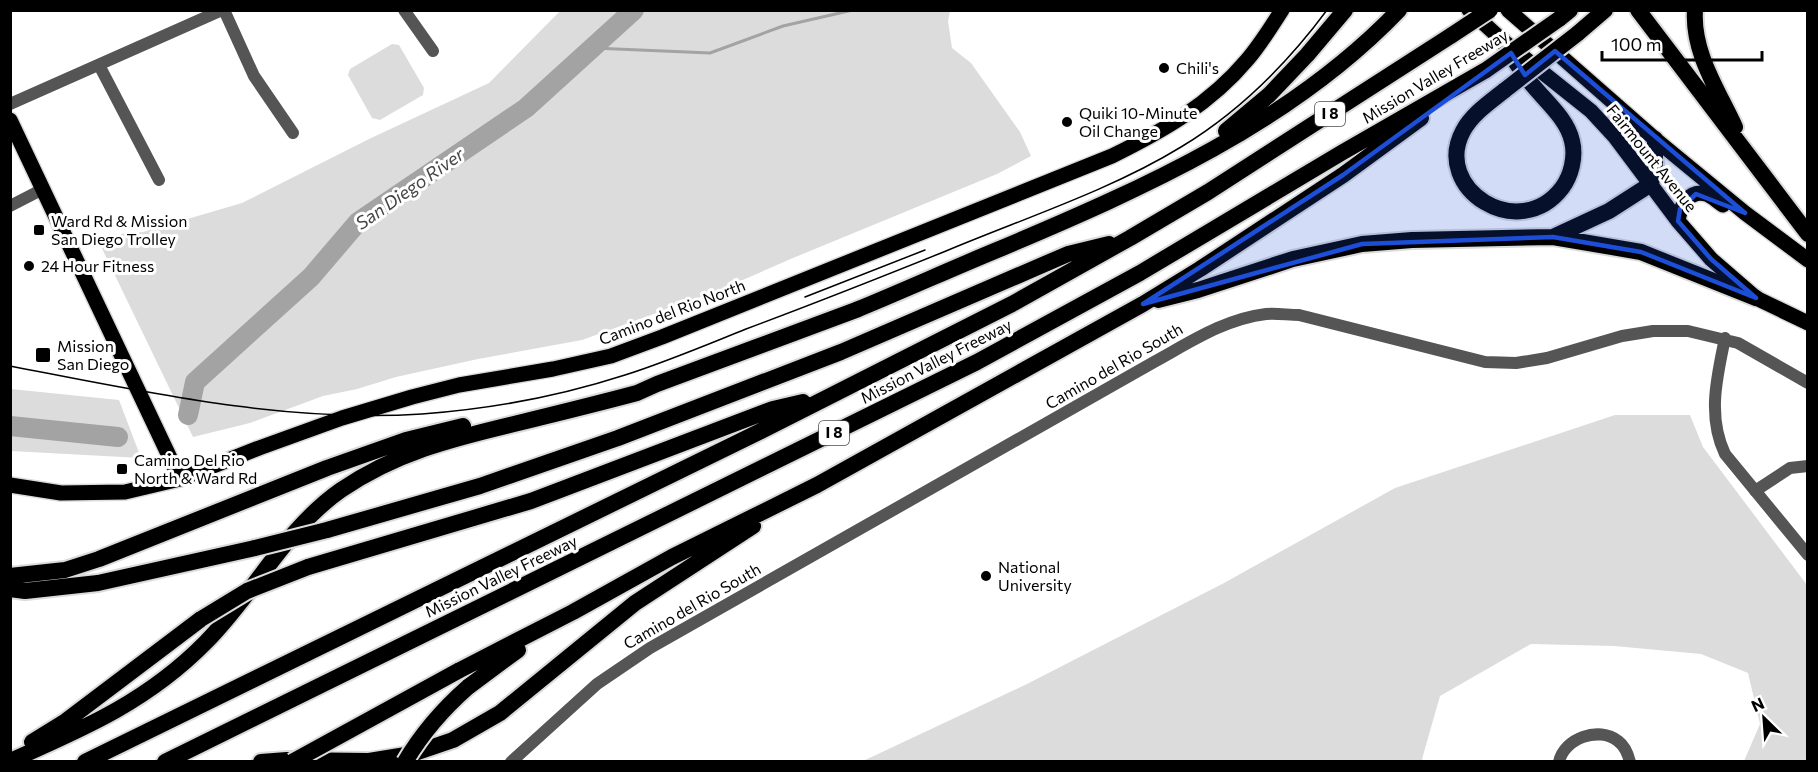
<svg xmlns="http://www.w3.org/2000/svg" width="1818" height="772" font-family="Commissioner,sans-serif">
  <style>
    .green { fill: #dcdcdc }
    .lines { fill: none; stroke-linecap: round; stroke-linejoin: round }
    .stream { stroke: #a3a3a3; stroke-width: 3 }
    .river { stroke: #a3a3a3; stroke-width: 20 }
    .major-casing { stroke: #dbdbdb; stroke-width: 18 }
    .highway-casing { stroke: #dbdbdb; stroke-width: 20 }
    .minor { stroke: #555; stroke-width: 12 }
    .major { stroke: #000; stroke-width: 15 }
    .highway { stroke: #000; stroke-width: 16 }
    .tram { stroke: #000; stroke-width: 1.5 }
    .highway-bridge-casing { stroke: #dbdbdb; stroke-width: 20; stroke-linecap: butt }
    .highway-bridge { stroke: #000; stroke-width: 16 }
    .marked { fill: #1d4ed8; fill-opacity: 0.2; stroke: #1d4ed8; stroke-width: 4.5; stroke-linejoin: round }
    .poi-dot { fill: #000; stroke: #fff; stroke-width: 2 }
    .labels { text-anchor: middle; stroke-width: 6; stroke-linejoin: round; paint-order: stroke }
    .shield { fill: #fff; stroke: #4c4c4c; stroke-width: 1.5 }
    .shield-label { font-size: 15px; font-weight: bold; fill: #000 }
    .poi-label { font-size: 16px; fill: #000; stroke: #fff; text-anchor: start }
    .street-label { font-size: 16px; fill: #000; stroke: #fff }
    .water-label { font-size: 18px; font-style: italic; fill: #444; stroke: #fff }
  </style>
  <rect width="100%" height="100%" fill="#fff"/>
  <!-- green -->
  <path class="green" d="M560,11H950L948,21L952,48L971,63L1020,132L1031,156L997,174L793,258L720,290L582,340L478,359L396,377L357,389L323,396L250,423L193,437L96,236L143,232L242,203L369,139L489,83Z
    M392,44L399,45L424,88L423,95L380,120L372,118L348,75L350,69Z
    M11,389L119,400L141,458L11,451Z
    M1615,415H1690L1703,447L1807,585L1808,754L1805,761H1744L1760,724L1748,673L1701,654L1614,646L1531,644L1440,696L1422,759L1424,761H863L1025,685L1224,583L1395,488Z"/>
  <g class="lines">
    <!-- stream -->
    <path class="stream" d="M593,48L710,53L783,26L853,10"/>
    <!-- river -->
    <path class="river" d="M188,415L195,382L311,277L358,222L526,108L634,10
      M10,426L118,437"/>
    <defs>
      <path id="major" d="M1469,10L1502,40L1591,111L1615,137L1678,221L1711,259L1756,298L1808,323
        M1508,10L1655,139L1745,213L1808,260
        M10,120L180,479
        M1678,221C1680,208 1688,189 1706,194C1712,196 1718,202 1723,205
        M10,485L61,493L125,492L180,479L259,448L342,418L412,397L459,385L553,369L611,356L662,337L1112,156C1163,131 1210,104 1247,60C1260,45 1271,27 1282,10"/>
      <path id="highway" d="M1638,10L1808,234
        M1695,10C1692,52 1718,90 1735,127
        M1559,19L1570,10
        M1577,34L1605,10
        M1502,40C1511,54 1519,69 1530,82C1544,100 1567,118 1572,141C1576,157 1571,176 1562,188C1519,244 1432,189 1463,131C1472,114 1490,102 1505,90
        M1226,131L1269,95L1307,55L1345,10
        M1553,237L1609,211L1651,184L1655,164V139
        M1158,300L1198,290L1293,259L1362,244L1412,240L1553,237L1641,252L1756,298
        M327,530L480,486L618,438L841,352L1068,254L1109,244
        M308,567L531,501L773,409L803,402
        M10,576L65,570L99,559L327,468L406,440L463,426
        M10,589L25,591L98,583L255,548
        M458,671L573,612L672,557L817,485L1143,304L1200,269L1343,175L1421,118
        M468,687L518,650
        M32,742L66,721L201,619
        M10,761C85,728 148,701 206,642C254,594 285,529 341,490C395,453 451,439 514,424C555,414 596,404 637,393L657,384C723,359 790,335 856,310C905,290 953,268 1002,248C1144,188 1291,123 1399,10
        M85,762L761,431L1012,304L1130,238L1208,192L1452,35
        M165,762L977,362L1140,273L1343,152L1486,70
        M261,762L287,760L369,761L412,754L453,740L500,713L635,603L753,526"/>
    </defs>
    <!-- major casing -->
    <use href="#major" class="major-casing"/>
    <!-- highway casing -->
    <use href="#highway" class="highway-casing"/>
    <!-- minor -->
    <path class="minor" d="M224,10L254,76L293,133
      M404,10L433,51
      M99,65L159,180
      M10,104L222,10
      M10,206L43,189
      M1725,338C1717,377 1707,416 1725,454L1808,555
      M1755,491L1790,468L1808,466
      M511,762L597,684L650,648L1154,362C1189,343 1224,319 1266,314C1277,313 1288,315 1299,315L1485,362L1516,363L1547,358L1622,336L1653,331H1688L1738,343L1808,383
      M1559,762C1564,738 1599,726 1618,741C1625,746 1628,754 1630,762"/>
    <!-- major -->
    <use href="#major" class="major"/>
    <!-- highway -->
    <use href="#highway" class="highway"/>
    <!-- tram -->
    <path class="tram" d="M805,297L925,250
      M10,366C145,392 284,423 422,414C491,409 560,396 625,375C666,362 706,345 746,329C813,304 879,278 946,251C1022,219 1111,190 1181,147C1239,112 1287,64 1327,10"/>
    <defs>
      <path id="highway-bridge" d="M1452,35L1490,10
        M1486,70L1559,19
        M1505,90L1577,34
        M255,548L327,530
        M201,619L247,591L308,567
        M292,762L458,671
        M405,762C422,733 443,709 468,687"/>
    </defs>
    <!-- highway-bridge casing -->
    <use href="#highway-bridge" class="highway-bridge-casing"/>
    <!-- highway-bridge -->
    <use href="#highway-bridge" class="highway-bridge"/>
  </g>
  <!-- marked area -->
  <path class="marked" d="M1555,51L1745,213L1696,194L1680,209L1678,221L1711,259L1756,298L1641,252L1553,237L1362,244L1143,304L1343,175L1511,53L1525,75Z"/>
  <!-- markers -->
  <g class="poi-dot">
    <circle cx="1164" cy="68" r="6"/>
    <circle cx="1067" cy="122" r="6"/>
    <rect x="33" y="224" width="12" height="12" rx="3"/>
    <circle cx="29" cy="266" r="6"/>
    <rect x="35" y="347" width="16" height="16" rx="3"/>
    <rect x="116" y="463" width="12" height="12" rx="3"/>
    <circle cx="986" cy="576" r="6"/>
  </g>
  <g class="labels">
    <!-- shield labels -->
    <g class="shield">
      <rect x="1315" y="102" width="30" height="24" rx="4.5"/>
      <rect x="819" y="421" width="30" height="24" rx="4.5"/>
    </g>
    <g class="shield-label">
      <text x="1330" y="119">I 8</text>
      <text x="834" y="438">I 8</text>
    </g>
    <!-- poi labels -->
    <g class="poi-label">
      <text x="1176" y="74">Chili's</text>
      <text x="1079" y="119">Quiki 10-Minute<tspan x="1079" dy="18">Oil Change</tspan></text>
      <text x="51" y="227">Ward Rd &amp; Mission<tspan x="51" dy="18">San Diego Trolley</tspan></text>
      <text x="41" y="272">24 Hour Fitness</text>
      <text x="57" y="352">Mission<tspan x="57" dy="18">San Diego</tspan></text>
      <text x="134" y="466">Camino Del Rio<tspan x="134" dy="18">North &amp; Ward Rd</tspan></text>
      <text x="998" y="573">National<tspan x="998" dy="18">University</tspan></text>
    </g>
    <!-- street labels -->
    <g class="street-label">
      <text transform="translate(1435 76) rotate(-31)" y="6">Mission Valley Freeway</text>
      <text transform="translate(1652 158) rotate(51)" y="6">Fairmount Avenue</text>
      <text transform="translate(672 312) rotate(-21)" y="6">Camino del Rio North</text>
      <text transform="translate(936 361) rotate(-27)" y="6">Mission Valley Freeway</text>
      <text transform="translate(1114 366) rotate(-30)" y="6">Camino del Rio South</text>
      <text transform="translate(501 576) rotate(-26)" y="6">Mission Valley Freeway</text>
      <text transform="translate(692 606) rotate(-30)" y="6">Camino del Rio South</text>
    </g>
    <!-- water labels -->
    <g class="water-label">
      <text transform="translate(410 189) rotate(-35)" y="6">San Diego River</text>
    </g>
  </g>
  <!-- border -->
  <rect width="1818" height="772" fill="none" stroke="#000000" stroke-width="24"/>
  <!-- north arrow -->
  <g transform="translate(1764 718) rotate(335)" stroke="#ffffff" stroke-width="4.5" paint-order="stroke">
  <path d="M0-4.5L10 22L0 15L-10 22Z" fill="#000000"/>
  <text y="-9" font-size="16" font-weight="bold" text-anchor="middle" fill="#000000">N</text>
  </g>
  <!-- scale -->
  <path d="M1602 51v9h160v-9" fill="none" stroke="#000000" stroke-width="3"/>
  <text x="1611" y="51" font-size="18" fill="#000000" stroke="#ffffff" stroke-width="4.5" paint-order="stroke">100 m</text>
</svg>
